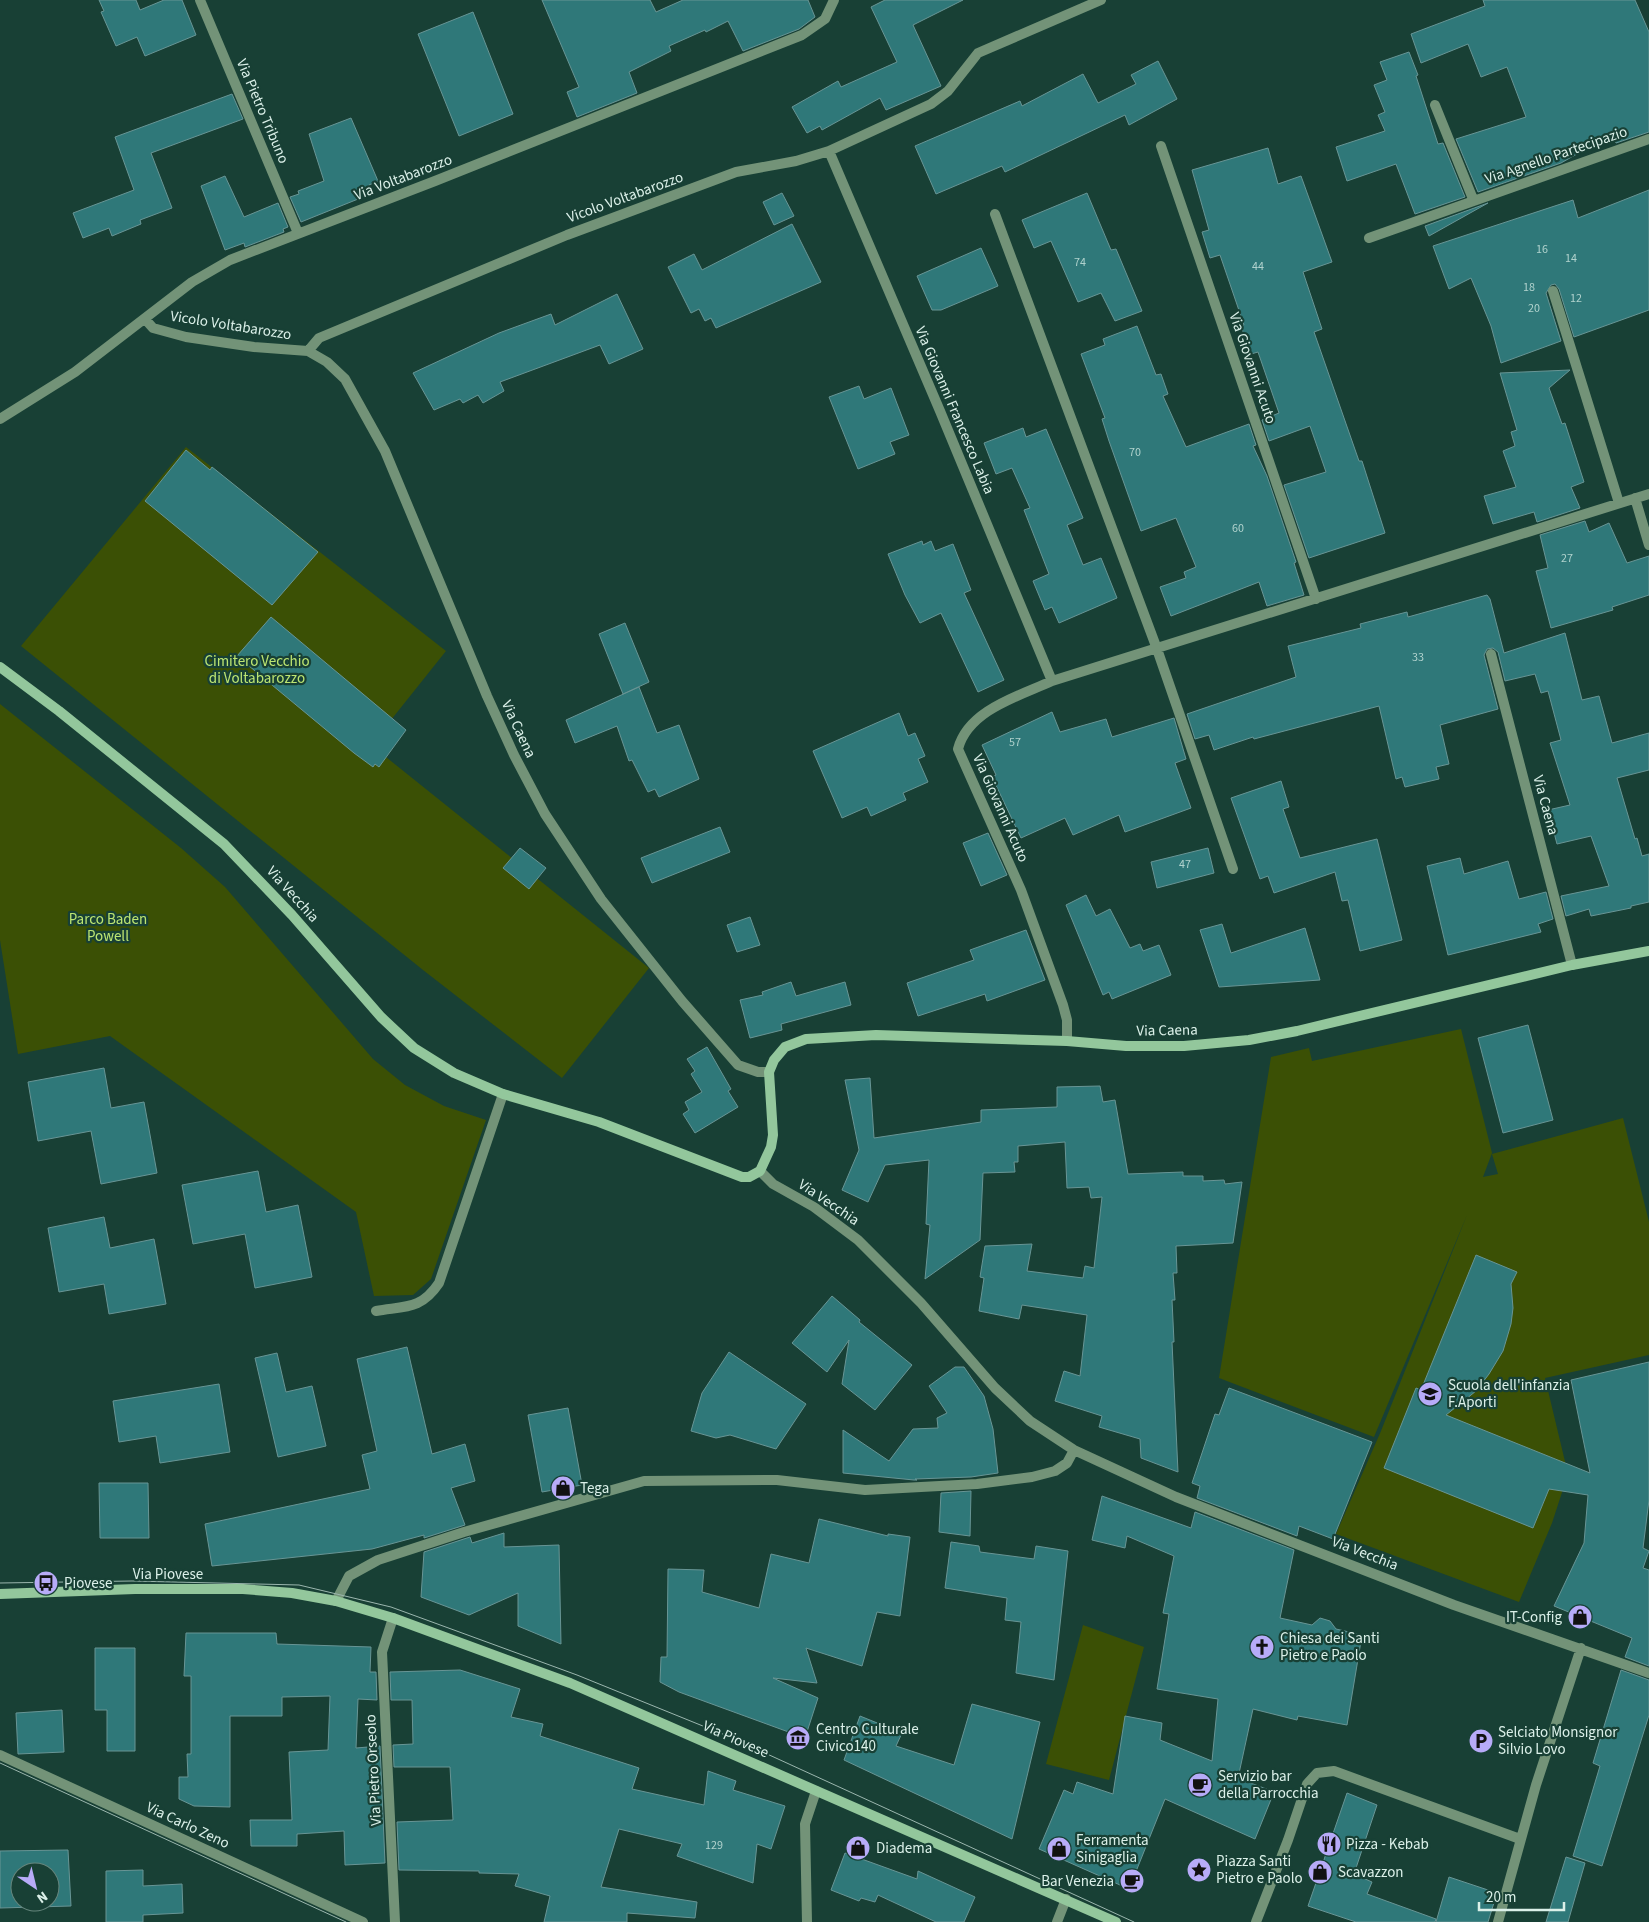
<svg xmlns="http://www.w3.org/2000/svg" width="1649" height="1922" font-family="'Source Sans 3',sans-serif">
  <style>
    .green { fill: #3b5005 }
    .building { fill: #2f7879; stroke: #689595; fill-rule: evenodd }
    .lines { fill: none; stroke-linecap: round; stroke-linejoin: round }
    .street { stroke: #739378; stroke-width: 10 }
    .secondary { stroke: #93c79c; stroke-width: 10 }
    .tram { stroke: #9bb6ae; stroke-width: 1 }
    .labels { text-anchor: middle; stroke-width: 4.5; stroke-linejoin: round; paint-order: stroke }
    .number-label { font-size: 12px; fill: #b0d2cd }
    .street-label { font-size: 15px; fill: #dbf0e9; stroke: #184035 }
    .park-label { font-size: 15px; fill: #bde572; stroke: #184035 }
    .poi-label { font-size: 15px; fill: #dbf0e9; stroke: #184035; text-anchor: start }
  </style>
  <rect width="100%" height="100%" fill="#184035"/>
  <!-- green -->
  <path class="green" d="M186,447L446,651L371,745L649,968L562,1078L423,970L21,646Z
    M0,704L181,848L225,887L373,1059L405,1085L444,1106L486,1120L431,1279L413,1295L374,1296L356,1212L110,1036L18,1054L0,940Z
    M1461,1029L1492,1153L1483,1177L1498,1174L1492,1154L1623,1118L1649,1222V1355L1545,1378L1568,1474L1552,1523L1519,1602L1336,1534L1381,1431L1467,1215L1374,1437L1219,1378L1271,1057L1309,1048L1312,1061Z
    M1083,1625L1144,1647L1109,1780L1046,1764Z"/>
  <!-- building -->
  <path class="building" d="M99,0H136L140,10L164,0H182L196,35L145,56L137,37L116,46L101,12L104,11Z
    M542,0H650L656,12L683,0H808L815,17L799,29L743,51L728,21L706,32L705,30L669,46L671,51L629,72L637,93L577,117L567,92L579,87Z
    M885,0H963L913,25L941,86L886,110L880,98L822,130L820,126L807,133L792,107L838,81L841,87L897,62L871,7Z
    M1483,0H1635L1649,32V132L1616,143L1612,134L1561,163L1478,192L1456,139L1526,117L1507,67L1481,77L1468,44L1421,63L1411,34L1485,6Z
    M473,12L513,114L459,136L418,34Z
    M1409,52L1418,75L1416,76L1438,144L1443,143L1465,197L1415,214L1396,164L1347,181L1336,147L1385,131L1378,115L1385,112L1374,85L1387,80L1380,62Z
    M1158,61L1177,99L1129,125L1125,115L1005,172L1002,166L936,194L915,146L1020,101L1022,106L1083,74L1098,103L1136,84L1131,75Z
    M232,94L243,119L151,153L172,208L140,220L141,224L112,236L109,228L83,238L73,213L134,190L115,137Z
    M351,118L378,181L369,185L373,193L301,222L290,197L299,194L298,191L324,181L309,134Z
    M1268,148L1278,184L1301,176L1332,262L1303,272L1322,329L1314,332L1359,461H1362L1385,533L1309,558L1284,485L1326,472L1310,426L1269,441L1262,420L1279,413L1258,352L1251,354L1241,326L1244,325L1220,255L1210,258L1202,232L1209,230L1192,170Z
    M225,176L244,217L278,203L288,227L283,229L284,232L245,247L244,243L225,250L201,186Z
    M1649,190V310L1574,337L1559,289L1555,284L1551,285L1546,293L1561,341L1501,363L1491,326L1471,278L1449,289L1433,246L1573,200L1578,218Z
    M782,193L794,216L774,225L763,202Z
    M1087,193L1111,250L1116,249L1142,311L1115,321L1101,293L1078,302L1051,241L1034,248L1022,220Z
    M1488,203L1429,236L1425,226Z
    M792,224L821,282L716,328L711,318L705,321L699,309L691,313L668,267L694,254L702,270Z
    M981,248L998,286L941,310H932L917,276Z
    M617,294L643,349L609,364L600,345L500,382L504,391L483,403L478,395L463,403L460,399L434,410L413,373L499,333L551,314L555,325Z
    M1137,326L1156,375L1161,374L1168,394L1163,396L1186,447L1249,424L1256,445L1253,446L1267,476L1296,562L1294,563L1304,595L1267,606L1259,582L1171,616L1160,587L1186,578L1184,572L1196,567L1176,518L1141,531L1109,441L1102,419L1105,418L1081,354L1105,345L1103,339Z
    M1570,370L1549,388L1562,424L1565,423L1584,482L1571,487L1580,508L1537,522L1534,512L1493,524L1484,496L1516,487L1503,451L1515,446L1511,432L1517,430L1500,373Z
    M859,386L864,399L891,388L909,435L890,442L895,454L858,469L829,397Z
    M1023,428L1026,437L1046,429L1083,518L1067,525L1083,565L1101,558L1117,598L1059,623L1052,607L1045,610L1033,581L1049,574L1024,510L1030,508L1012,468L996,474L984,443Z
    M186,450L210,470L212,467L318,552L272,605L145,501Z
    M1585,521L1589,532L1609,523L1627,563L1649,556V595L1612,607L1613,610L1551,628L1536,571L1548,568L1540,535Z
    M922,541L923,545L931,541L935,551L953,544L971,590L964,593L1004,680L978,692L941,613L920,623L905,595L888,554Z
    M1487,595L1490,599L1504,653L1565,633L1582,700L1599,696L1612,743L1649,733V770L1617,778L1635,839L1637,838L1642,856L1649,854V902L1631,906V908L1591,916L1589,909L1566,916L1561,896L1609,886L1591,836L1557,844L1548,810L1570,805L1550,743L1561,740L1548,691L1541,693L1535,674L1505,681L1498,652L1493,648L1487,649L1484,655L1498,709L1440,725L1449,764L1436,767L1439,779L1405,787L1402,777L1396,779L1379,706L1254,739L1253,737L1214,750L1209,735L1195,739L1187,714L1296,677L1288,646L1361,628L1360,624L1407,612L1408,617Z
    M271,617L406,730L379,767L375,764L373,767L354,753L237,656Z
    M625,623L649,682L623,694L599,634Z
    M639,687L657,733L679,725L699,779L659,797L655,789L648,792L632,760L629,761L617,726L575,743L566,720Z
    M1052,712L1060,732L1106,719L1112,737L1174,718L1186,759L1175,763L1191,808L1125,832L1119,815L1073,835L1065,818L1021,838L992,777L996,775L982,745Z
    M899,713L908,736L915,733L925,756L918,759L928,782L903,793L906,800L871,816L867,807L842,818L813,751Z
    M1281,781L1289,807L1283,809L1300,858L1377,839L1402,940L1360,951L1348,900L1342,901L1335,872L1274,893L1268,876L1260,879L1231,798Z
    M720,827L730,852L652,883L641,858Z
    M988,833L1007,875L981,886L963,843Z
    M520,848L546,868L529,889L503,868Z
    M1208,848L1214,873L1157,888L1151,862Z
    M1460,858L1464,874L1508,861L1519,899L1546,892L1553,919L1538,924L1541,932L1448,955L1427,866Z
    M1086,895L1096,916L1110,909L1130,948L1140,944L1143,951L1159,945L1171,975L1112,999L1109,992L1103,995L1066,905Z
    M750,917L760,945L737,952L727,925Z
    M1222,924L1231,953L1305,928L1320,980L1219,987L1200,930Z
    M1026,930L1045,980L987,1001L985,994L918,1016L907,983L974,960L970,950Z
    M791,982L796,996L845,982L851,1005L781,1024L782,1030L750,1038L740,1000L763,995L762,992Z
    M1528,1025L1553,1120L1503,1133L1478,1038Z
    M707,1047L731,1089L728,1091L738,1107L695,1133L683,1114L689,1110L685,1102L702,1092L691,1074L695,1071L687,1059Z
    M104,1068L111,1108L144,1102L157,1173L101,1184L91,1131L38,1141L28,1082Z
    M870,1078L874,1138L981,1122V1110L1057,1107V1087L1100,1086L1103,1102L1115,1100L1128,1174L1183,1172V1176H1203V1181L1224,1180L1225,1184L1242,1182L1233,1243L1176,1246L1177,1273H1173L1175,1300H1172L1174,1342H1172L1178,1472L1141,1458L1140,1439L1099,1427L1102,1416L1055,1401L1064,1371L1080,1376L1087,1315L1022,1305L1019,1319L979,1311L984,1278L980,1277L985,1246L1032,1244L1027,1271L1083,1278L1085,1266L1094,1268L1102,1197L1091,1198L1089,1187L1067,1188L1065,1142L1018,1146V1162H1014L1015,1172L983,1173L980,1240L925,1279L930,1225L926,1224L929,1160L885,1165L868,1202L842,1190L859,1150L845,1080Z
    M258,1171L266,1212L298,1205L312,1277L255,1288L245,1234L193,1244L182,1185Z
    M104,1217L110,1248L154,1239L166,1304L109,1314L104,1284L59,1292L48,1228Z
    M1476,1255L1517,1272L1511,1284L1513,1308L1511,1324L1503,1351L1489,1374L1476,1391L1446,1415L1590,1473L1571,1380L1649,1362V1500L1643,1548L1649,1551L1643,1568L1649,1570V1666L1625,1657L1632,1638L1554,1606L1584,1543L1588,1495L1549,1489L1533,1528L1384,1468L1416,1388L1421,1390Z
    M832,1296L860,1320L859,1322L912,1365L875,1410L842,1384L849,1340L827,1372L792,1343Z
    M407,1347L432,1454L465,1444L475,1481L451,1488L465,1525L424,1538V1535L372,1549L212,1566L205,1524L370,1489L362,1455L377,1451L357,1359Z
    M729,1352L806,1404L776,1449L730,1435L716,1438L691,1431L702,1393Z
    M277,1353L286,1392L312,1386L326,1446L278,1457L255,1358Z
    M955,1367H964L984,1396L993,1429L998,1473L971,1477L915,1479L917,1480H914L843,1473V1430L889,1461L913,1429L938,1428L937,1418L947,1413L929,1386Z
    M219,1384L230,1452L160,1463L156,1436L119,1442L113,1401Z
    M1229,1388L1372,1442L1333,1539L1299,1526L1297,1536L1197,1498L1200,1486L1192,1483L1215,1414L1219,1415Z
    M568,1408L582,1485L542,1492L528,1415Z
    M99,1483H148L149,1538H100Z
    M971,1491L970,1536L939,1532L941,1493Z
    M1102,1496L1191,1528L1195,1512L1294,1550L1280,1618L1312,1625L1320,1618L1330,1621L1336,1629L1362,1635L1347,1725L1298,1716L1297,1720L1253,1709L1238,1778L1274,1792L1255,1839L1165,1799L1129,1889L1039,1849L1064,1790L1073,1794L1077,1782L1113,1794L1125,1716L1162,1723L1160,1740L1212,1761L1218,1699L1157,1689L1169,1614L1163,1613L1174,1556L1127,1536L1125,1548L1092,1540Z
    M819,1519L888,1536V1534L910,1537L900,1616L877,1612L862,1666L806,1648L817,1683L773,1678L818,1698L805,1738L679,1692L660,1682L661,1657H667L668,1569L704,1570L702,1592L759,1608L771,1554L809,1563Z
    M504,1533V1547L559,1545L561,1644L518,1626V1593L469,1615L421,1597L424,1552L470,1537L472,1543Z
    M951,1542L979,1546L980,1552L1034,1559L1036,1546L1068,1551L1054,1680L1016,1673L1021,1622L1005,1620L1007,1598L945,1588Z
    M186,1633H276L277,1644L371,1647L370,1672H376L377,1700L358,1699L356,1748L380,1746L385,1863L345,1865L344,1831L297,1834V1846H251L250,1820H292L289,1752L328,1750L330,1696L282,1697V1716H230V1807L194,1806L179,1799V1777H188L187,1754H191V1676H184Z
    M95,1648H135V1751H107V1710H95Z
    M460,1670L520,1689L511,1717L543,1724L540,1736L639,1768L632,1789L704,1805L708,1771L736,1781L733,1790L785,1806L771,1849L757,1844L753,1883L677,1856L682,1844L619,1829L601,1887L697,1902L695,1918L627,1913V1922H544L550,1896L515,1886L519,1874L479,1873V1871L399,1870L397,1822L453,1820L450,1767H394L393,1745L413,1744L412,1700H391L390,1672Z
    M1621,1670L1649,1680V1715L1602,1866L1573,1856L1600,1766L1593,1763Z
    M972,1704L1040,1722L1012,1839L844,1760L860,1716L902,1733L896,1746L954,1765Z
    M62,1710L64,1752L18,1754L16,1713Z
    M1347,1793L1377,1805L1354,1874L1372,1882L1367,1894L1436,1919L1435,1922H1356L1308,1906Z
    M68,1850L71,1906L0,1908V1851ZM20,1872H50V1902H20Z
    M845,1853L917,1879L918,1871L975,1897L964,1922H936L878,1895L875,1902L861,1898L859,1901L831,1890Z
    M1566,1857L1585,1863L1568,1922H1546Z
    M143,1870V1886L182,1884L183,1913L143,1915V1922H106V1871Z
    M1449,1877L1497,1893L1488,1922H1436Z"/>
  <g class="lines">
    <!-- street -->
    <path class="street" d="M200,0L298,233
      M1435,105L1473,199
      M1161,146L1316,599
      M829,151L940,411L1052,681
      M995,214L1157,649L1233,869
      M1369,238L1649,139
      M1553,291L1619,503
      M145,319L153,328L186,337L254,347L308,351L327,362L345,379L385,451L487,696L514,755L545,814L601,899L682,1001L738,1065L758,1072H769
      M308,351L319,338L567,235L736,172L796,161L829,151L931,104L948,91L978,53L1101,0
      M0,419L75,372L192,282L230,260L435,181L802,35L825,19L834,0
      M1635,498L1649,545
      M1491,654L1572,965
      M1067,1041V1020L1063,1005L1021,890L958,749C968,710 1019,696 1052,681L1649,494
      M760,1171L773,1184L814,1207L858,1240L921,1303L995,1388L1030,1421L1074,1450L1176,1497L1454,1605L1649,1673
      M376,1311C405,1306 421,1310 439,1283L503,1094
      M336,1601L349,1576L378,1560L464,1532L644,1481L777,1480L865,1490L977,1484L1032,1477L1055,1471L1067,1463L1074,1450
      M393,1618L382,1652L395,1922
      M0,1755L363,1922
      M807,1922L805,1824L816,1791
      M1057,1922L1066,1899
      M1256,1922L1288,1840L1307,1784L1317,1773L1334,1771L1520,1839
      M1498,1922L1536,1785L1581,1648"/>
    <!-- secondary -->
    <path class="secondary" d="M0,667L59,711L224,844L292,915L381,1017L414,1048L454,1073L503,1094L599,1122L742,1177H749L760,1171L771,1147L773,1135L769,1072L774,1060L785,1047L806,1039L876,1035L1067,1041L1126,1046H1184L1249,1040L1297,1031L1572,965L1649,951
      M0,1594L135,1589H243L292,1593L336,1601L393,1618L570,1683L1116,1922"/>
    <!-- tram -->
    <path class="tram" d="M0,1583L132,1581L299,1585L391,1607L577,1675L730,1737L1134,1922
      M0,1763L346,1922"/>
  </g>
  <!-- icons -->
  <defs>
    <symbol id="school-disc" viewBox="-11 -11 22 22"><circle r="9.5" fill="#b7abf8" stroke="#184035"/><path d="M0-5L7-2L0 1L-7-2ZM-4 1L0 2.5L4 1V4Q0 6-4 4Z" fill="#111"/></symbol>
    <symbol id="shop-disc" viewBox="-11 -11 22 22"><circle r="9.5" fill="#b7abf8" stroke="#184035"/><path d="M-5-2.5h2.3a2.7 3.5 0 0 1 5.4 0H5L5.5 6h-11ZM-1.5-2.5h3a1.5 2.3 0 0 0-3 0Z" fill="#111"/></symbol>
    <symbol id="bus-disc" viewBox="-11 -11 22 22"><circle r="9.5" fill="#b7abf8" stroke="#184035"/><path d="M-5-6H5V4H4V6H2V4H-2V6H-4V4H-5ZM-3.5-4V0h7V-4ZM-3.5 1.2v1.5H-2V1.2ZM2 1.2v1.5H3.5V1.2Z" fill="#111"/></symbol>
    <symbol id="church-disc" viewBox="-11 -11 22 22"><circle r="9.5" fill="#b7abf8" stroke="#184035"/><path d="M-1.2-6h2.4v3.5h3.3v2.4h-3.3V6h-2.4V-.1h-3.3v-2.4h3.3Z" fill="#111"/></symbol>
    <symbol id="museum-disc" viewBox="-11 -11 22 22"><circle r="9.5" fill="#b7abf8" stroke="#184035"/><path d="M0-6L6-3V-2H-6V-3ZM-5-1h2V3h-2ZM-1-1h2V3h-2ZM3-1h2V3H3ZM-6 4H6V6H-6Z" fill="#111"/></symbol>
    <symbol id="parking-disc" viewBox="-11 -11 22 22"><circle r="9.5" fill="#b7abf8" stroke="#184035"/><path d="M-3.5-5.5H1a3.5 3.5 0 0 1 0 7H-1V5.5H-3.5ZM-1-3.4V-.6H.8a1.4 1.4 0 0 0 0-2.8Z" fill="#111"/></symbol>
    <symbol id="cafe-disc" viewBox="-11 -11 22 22"><circle r="9.5" fill="#b7abf8" stroke="#184035"/><path d="M-5.5-4.5H6V0H3Q3 3.5 0 3.5H-2.5Q-5.5 3.5-5.5 0ZM3-3.2v2h1.7v-2ZM-6 4.5H4V6H-6Z" fill="#111"/></symbol>
    <symbol id="restaurant-disc" viewBox="-11 -11 22 22"><circle r="9.5" fill="#b7abf8" stroke="#184035"/><path d="M-5-6h1v4h1v-4h1v4h1v-4h1v5L-1.5 .5V6h-2V.5L-5-1ZM5-6V6H3V1.5H1.5Q1.5-4 5-6Z" fill="#111"/></symbol>
    <symbol id="sight-disc" viewBox="-11 -11 22 22"><circle r="9.5" fill="#b7abf8" stroke="#184035"/><path d="M0-6L1.8-2.2L6-1.7L2.9 1.2L3.7 5.4L0 3.3L-3.7 5.4L-2.9 1.2L-6-1.7L-1.8-2.2Z" fill="#111"/></symbol>
  </defs>
  <g fill-rule="evenodd">
    <use href="#school-disc" x="1416" y="1380" width="28" height="28"/>
    <use href="#shop-disc" x="549" y="1474" width="28" height="28"/>
    <use href="#bus-disc" x="32" y="1569" width="28" height="28"/>
    <use href="#shop-disc" x="1566" y="1603" width="28" height="28"/>
    <use href="#church-disc" x="1248" y="1633" width="28" height="28"/>
    <use href="#museum-disc" x="784" y="1724" width="28" height="28"/>
    <use href="#parking-disc" x="1467" y="1727" width="28" height="28"/>
    <use href="#cafe-disc" x="1186" y="1771" width="28" height="28"/>
    <use href="#restaurant-disc" x="1315" y="1830" width="28" height="28"/>
    <use href="#shop-disc" x="844" y="1834" width="28" height="28"/>
    <use href="#shop-disc" x="1045" y="1835" width="28" height="28"/>
    <use href="#sight-disc" x="1185" y="1856" width="28" height="28"/>
    <use href="#shop-disc" x="1306" y="1858" width="28" height="28"/>
    <use href="#cafe-disc" x="1118" y="1867" width="28" height="28"/>
  </g>
  <g class="labels">
    <!-- number labels -->
    <g class="number-label">
      <text x="1542" y="253">16</text>
      <text x="1571" y="262">14</text>
      <text x="1080" y="266">74</text>
      <text x="1258" y="270">44</text>
      <text x="1529" y="291">18</text>
      <text x="1576" y="302">12</text>
      <text x="1534" y="312">20</text>
      <text x="1135" y="456">70</text>
      <text x="1238" y="532">60</text>
      <text x="1567" y="562">27</text>
      <text x="1418" y="661">33</text>
      <text x="1015" y="746">57</text>
      <text x="1185" y="868">47</text>
      <text x="714" y="1849">129</text>
    </g>
    <!-- street labels -->
    <g class="street-label">
      <text transform="translate(263 111) rotate(67)" y="5">Via Pietro Tribuno</text>
      <text transform="translate(1556 155) rotate(-19)" y="5">Via Agnello Partecipazio</text>
      <text transform="translate(403 177) rotate(-21)" y="5">Via Voltabarozzo</text>
      <text transform="translate(625 197) rotate(-20)" y="5">Vicolo Voltabarozzo</text>
      <text transform="translate(231 325) rotate(9)" y="5">Vicolo Voltabarozzo</text>
      <text transform="translate(1253 368) rotate(71)" y="5">Via Giovanni Acuto</text>
      <text transform="translate(955 410) rotate(67)" y="5">Via Giovanni Francesco Labia</text>
      <text transform="translate(519 729) rotate(65)" y="5">Via Caena</text>
      <text transform="translate(1546 805) rotate(75)" y="5">Via Caena</text>
      <text transform="translate(1001 808) rotate(66)" y="5">Via Giovanni Acuto</text>
      <text transform="translate(293 894) rotate(48)" y="5">Via Vecchia</text>
      <text transform="translate(1167 1030) rotate(-1)" y="5">Via Caena</text>
      <text transform="translate(829 1202) rotate(34)" y="5">Via Vecchia</text>
      <text transform="translate(1365 1553) rotate(21)" y="5">Via Vecchia</text>
      <text x="168" y="1579">Via Piovese</text>
      <text transform="translate(736 1739) rotate(24)" y="5">Via Piovese</text>
      <text transform="translate(373 1770) rotate(-93)" y="5">Via Pietro Orseolo</text>
      <text transform="translate(188 1825) rotate(25)" y="5">Via Carlo Zeno</text>
    </g>
    <!-- park labels -->
    <g class="park-label">
      <text x="257" y="666">Cimitero Vecchio<tspan x="257" dy="17">di Voltabarozzo</tspan></text>
      <text x="108" y="924">Parco Baden<tspan x="108" dy="17">Powell</tspan></text>
    </g>
    <!-- poi labels -->
    <g class="poi-label">
      <text x="1448" y="1390">Scuola dell'infanzia<tspan x="1448" dy="17">F.Aporti</tspan></text>
      <text x="580" y="1493">Tega</text>
      <text x="64" y="1588">Piovese</text>
      <text x="1562" y="1622" text-anchor="end">IT-Config</text>
      <text x="1280" y="1643">Chiesa dei Santi<tspan x="1280" dy="17">Pietro e Paolo</tspan></text>
      <text x="816" y="1734">Centro Culturale<tspan x="816" dy="17">Civico140</tspan></text>
      <text x="1498" y="1737">Selciato Monsignor<tspan x="1498" dy="17">Silvio Lovo</tspan></text>
      <text x="1218" y="1781">Servizio bar<tspan x="1218" dy="17">della Parrocchia</tspan></text>
      <text x="1076" y="1845">Ferramenta<tspan x="1076" dy="17">Sinigaglia</tspan></text>
      <text x="1346" y="1849">Pizza - Kebab</text>
      <text x="876" y="1853">Diadema</text>
      <text x="1216" y="1866">Piazza Santi<tspan x="1216" dy="17">Pietro e Paolo</tspan></text>
      <text x="1338" y="1877">Scavazzon</text>
      <text x="1114" y="1886" text-anchor="end">Bar Venezia</text>
    </g>
  </g>
  <!-- north arrow -->
  <g transform="translate(35 1887) rotate(145)"><circle r="24" fill="#184035" stroke="#66867d"/>
  <path d="M0-4L9 19L0 12L-9 19Z" fill="#b7abf8"/>
  <text y="-8" font-size="14" font-weight="bold" text-anchor="middle" fill="#dbf0e9">N</text>
  </g>
  <!-- scale -->
  <path d="M1479 1902v8h85v-8" fill="none" stroke="#dbf0e9" stroke-width="2.5"/>
  <text x="1486" y="1902" font-size="15" fill="#dbf0e9" stroke="#184035" stroke-width="4" paint-order="stroke">20 m</text>
</svg>
